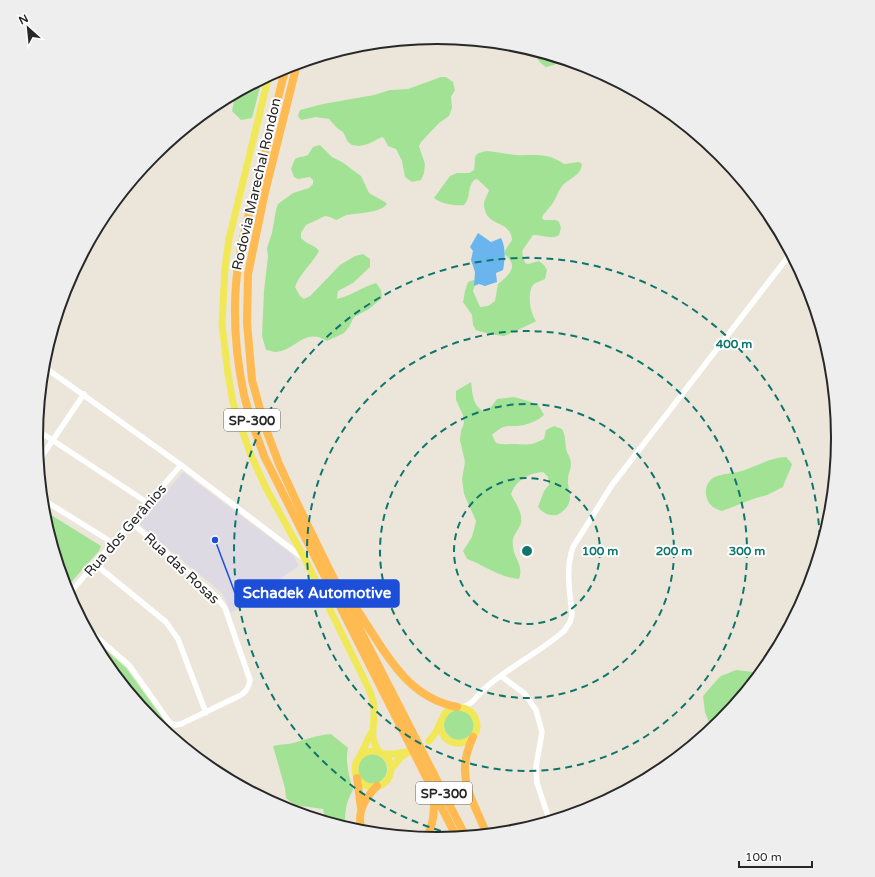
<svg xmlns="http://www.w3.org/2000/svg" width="875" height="877" font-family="'Varela Round',sans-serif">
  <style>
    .industrial { fill: #dedae3 }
    .green { fill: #a2e295 }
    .water { fill: #6bb5ef }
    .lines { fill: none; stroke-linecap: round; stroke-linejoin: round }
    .minor { stroke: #fff; stroke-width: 5.5 }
    .major { stroke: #f1e859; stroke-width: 7 }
    .highway { stroke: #ffba51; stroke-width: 8 }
    .ring { fill: none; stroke: #0f766e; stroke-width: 2; stroke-dasharray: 7 5 }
    .labels { text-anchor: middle; stroke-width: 4; stroke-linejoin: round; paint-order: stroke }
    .shield { fill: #fff; stroke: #686868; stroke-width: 1 }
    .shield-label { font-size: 13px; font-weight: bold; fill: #282828 }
    .street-label { font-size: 14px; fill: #282828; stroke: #fff }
    .rim { fill: none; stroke: #282828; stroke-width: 2 }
    .centre { fill: #0f766e; stroke: #fff; stroke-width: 2 }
    .ring-label { font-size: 12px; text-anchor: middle; font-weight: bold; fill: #0f766e; stroke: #fff; stroke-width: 4; stroke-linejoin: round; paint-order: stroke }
    .leader { fill: none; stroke: #1d4ed8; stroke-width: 1.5 }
    .callout-dot { fill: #1d4ed8; stroke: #fff; stroke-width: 1.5 }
    .callout { fill: #1d4ed8; stroke: #1d4ed8; stroke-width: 1.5 }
    .callout-label { font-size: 15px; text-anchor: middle; font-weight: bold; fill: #fff }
  </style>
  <rect width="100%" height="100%" fill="#ebe6d9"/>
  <!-- industrial -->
  <path class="industrial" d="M183,472L293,555L299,566L231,613L222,593L139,524Z"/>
  <!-- green -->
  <path class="green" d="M538,51L562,59L554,65L546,67C540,63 535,59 538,51Z
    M441,77H446L453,82L455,90L451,97L452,108L449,116L439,123L421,142L419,146L425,164L424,173L421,180L412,182L405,177L402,161L396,149L388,146L384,138L382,137L368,144L359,146L352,145L348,142L343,132L337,128L329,119L316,117L301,120L298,116L300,110L323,104L374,95L390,90L408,89Z
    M261,80L260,87L252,118L241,120L232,111L234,101L232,95Z
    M320,145L332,157L342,162L361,176L369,193L385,202L387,204C380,213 358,213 347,215C343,216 339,219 336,220L330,217L325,216L306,225L301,233V238C306,244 315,245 319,251C312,264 300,273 295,287L300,296L304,299L310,296L317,289L340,265L355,256L363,254L370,259V267L353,283L338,291L337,299C351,296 362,287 376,283L381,290L382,298L369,309L354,317L349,327L344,333L327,341C305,327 296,350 276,352C273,352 269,350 266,350L262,336L264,291L268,257L267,248L272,233L276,210L278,204L293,193L309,188L313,184V180L310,177L298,179L294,177L291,169C297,153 295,160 308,155L313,147Z
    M487,151C496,152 506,154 515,155C534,156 547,152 564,164L579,162L582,164C581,176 569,178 562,186C557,193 555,202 549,208C547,211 543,214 542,218L544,220H556L559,222L561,228L559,235C552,240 542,235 533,235L522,251L523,257L525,263L528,264L539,261L544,265L547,270L545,279C541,281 536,282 533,285C527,293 530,313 536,321C533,323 507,335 504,336C500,336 480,332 476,330L473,325L472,315L463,302L465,291L468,282L474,280L476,282L473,291L480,307L488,306L495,301L498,284C509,275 520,266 504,254L506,249L512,240C510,218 486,229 484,205C484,199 488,195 489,190L477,179L474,180C466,189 472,196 464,205C455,206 441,204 434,198L450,176L457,173H469L474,170C477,158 470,154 487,151Z
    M471,382C473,396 472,404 484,412L491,407L497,399L514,397L531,402L539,406L544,415C538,420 532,423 524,425C508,428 506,422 492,435L496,443C503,445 506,444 512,444C528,444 528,447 544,439L546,430L554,426L562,429C567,439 564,443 567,452C569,456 571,460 571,464C571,469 568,474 568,479C567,490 575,501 564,510C562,512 559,514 557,515C548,516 543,513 538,507L544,491L549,485L548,477L543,472C528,473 516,480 511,494C515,503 523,512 521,523C519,531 511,535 513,546C514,560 524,564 519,579C498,577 486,566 467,559L463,551L472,537L476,521L464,494L462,479L465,462L460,440L461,431L464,423L463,415L456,400V391Z
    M786,457L792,464C790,472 785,479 783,487L767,495L753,499L722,511C719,510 716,509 713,507C704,500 703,485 713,478C718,474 737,473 745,470C760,465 769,458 786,457Z
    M43,510L101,546L99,551L65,589L44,517Z
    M89,635L126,668L175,735L173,738L153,722L104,661Z
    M736,670L762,673L721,723L716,727H711L705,712L703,696L716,681L721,676Z
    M444 725a15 15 0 1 1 30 0a15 15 0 1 1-30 0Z
    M331,734L348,748C345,763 349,775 353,790C345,804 345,812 345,828L326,822L323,809L294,805L286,798L285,788L273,746C280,744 286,745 293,743C305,740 317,735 331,734Z
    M357 769a15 15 0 1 1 30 0a15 15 0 1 1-30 0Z"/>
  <!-- water -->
  <path class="water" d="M478,233L491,242L501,238C506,247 505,261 503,270L496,273L497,282L485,286L479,284L474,286L475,272L471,260L473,251L470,247Z"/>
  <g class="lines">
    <!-- minor -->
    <path class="minor" d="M43,366L181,465L302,557
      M37,430L148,503
      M38,462L84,394
      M42,499L113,543
      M95,564L166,622L178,639L206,713
      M68,595L181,465
      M85,627L129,665L170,723L175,725L181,724L241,695C247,691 249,687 250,680L225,608L216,596L131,522
      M501,676L525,694L536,710L542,732L536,767L537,783L550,822
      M462,707C472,705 476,697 483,690C508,667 539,653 564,631L570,622L572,615C570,592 565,569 573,547L612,485L791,253"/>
    <!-- major -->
    <path class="major" d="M269,75L229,239L225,268L222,324L228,374L233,403L250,453L266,488L305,559L368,687C372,696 375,705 374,715C374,732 369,735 379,752
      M429,741C432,737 436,733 438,728C443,717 446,703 463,708C469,709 474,714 476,720C484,745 441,755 440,723
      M355 769a18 18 0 1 1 36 0a18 18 0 1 1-36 0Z
      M382,754H395L406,752
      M360,756L371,733
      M391,769L402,756L417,747"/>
    <!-- highway -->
    <path class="highway" d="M297,64L265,192L248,274L247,323L252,380L264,424L279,464L297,503L327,565L466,837
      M286,67C277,99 271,132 262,165C254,196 244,227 239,259C232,303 235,352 244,395C249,416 257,436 264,456L457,838
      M347,594C356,608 365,622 374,636C395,669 416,699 457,707
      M473,737C469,746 465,756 465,767C464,790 479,814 487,835
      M357,778L361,808
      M363,833C355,814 364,799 377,786
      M425,839C434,826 435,809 433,794"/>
  </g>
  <!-- distance rings -->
  <g class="ring">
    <circle cx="527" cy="551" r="73"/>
    <circle cx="527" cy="551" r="147"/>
    <circle cx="527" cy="551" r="220"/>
    <path d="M464 837A293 293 0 1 1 820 554"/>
  </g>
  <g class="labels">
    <!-- shield labels -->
    <g class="shield">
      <rect x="224" y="409" width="56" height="22" rx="3"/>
      <rect x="416" y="782" width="56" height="22" rx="3"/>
    </g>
    <g class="shield-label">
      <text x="252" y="425">SP-300</text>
      <text x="444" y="798">SP-300</text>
    </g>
    <!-- street labels -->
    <g class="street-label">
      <text transform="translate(256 184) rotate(-77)" y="5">Rodovia Marechal Rondon</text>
      <text transform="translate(125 530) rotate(-49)" y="5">Rua dos Gerânios</text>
      <text transform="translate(182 568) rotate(43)" y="5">Rua das Rosas</text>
    </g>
  </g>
  <!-- crop -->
  <path d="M0 0H875V877H0ZM43 438a394 394 0 1 1 788 0a394 394 0 1 1-788 0Z" fill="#eee" fill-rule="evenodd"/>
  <path class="rim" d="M43 438a394 394 0 1 1 788 0a394 394 0 1 1-788 0Z"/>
  <circle cx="527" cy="551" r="6" class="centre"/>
  <g class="ring-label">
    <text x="734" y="348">400 m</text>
    <text x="600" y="555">100 m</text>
    <text x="674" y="555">200 m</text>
    <text x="747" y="555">300 m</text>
  </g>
  <!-- callouts -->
  <path class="leader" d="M215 540L235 593"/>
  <circle class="callout-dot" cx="215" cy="540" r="4"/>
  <rect class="callout" x="235" y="580" width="164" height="27" rx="4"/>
  <g class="callout-label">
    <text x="317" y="598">Schadek Automotive</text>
  </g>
  <!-- north arrow -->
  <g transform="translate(28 28) rotate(333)" stroke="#ffffff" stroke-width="3" paint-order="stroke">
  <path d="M0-3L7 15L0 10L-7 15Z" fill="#282828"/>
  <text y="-6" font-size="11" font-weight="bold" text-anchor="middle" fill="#282828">N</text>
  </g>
  <!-- scale -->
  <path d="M739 861v6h73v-6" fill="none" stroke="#282828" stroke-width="2"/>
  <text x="745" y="861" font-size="12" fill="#282828" stroke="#ffffff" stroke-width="3" paint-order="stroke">100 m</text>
</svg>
